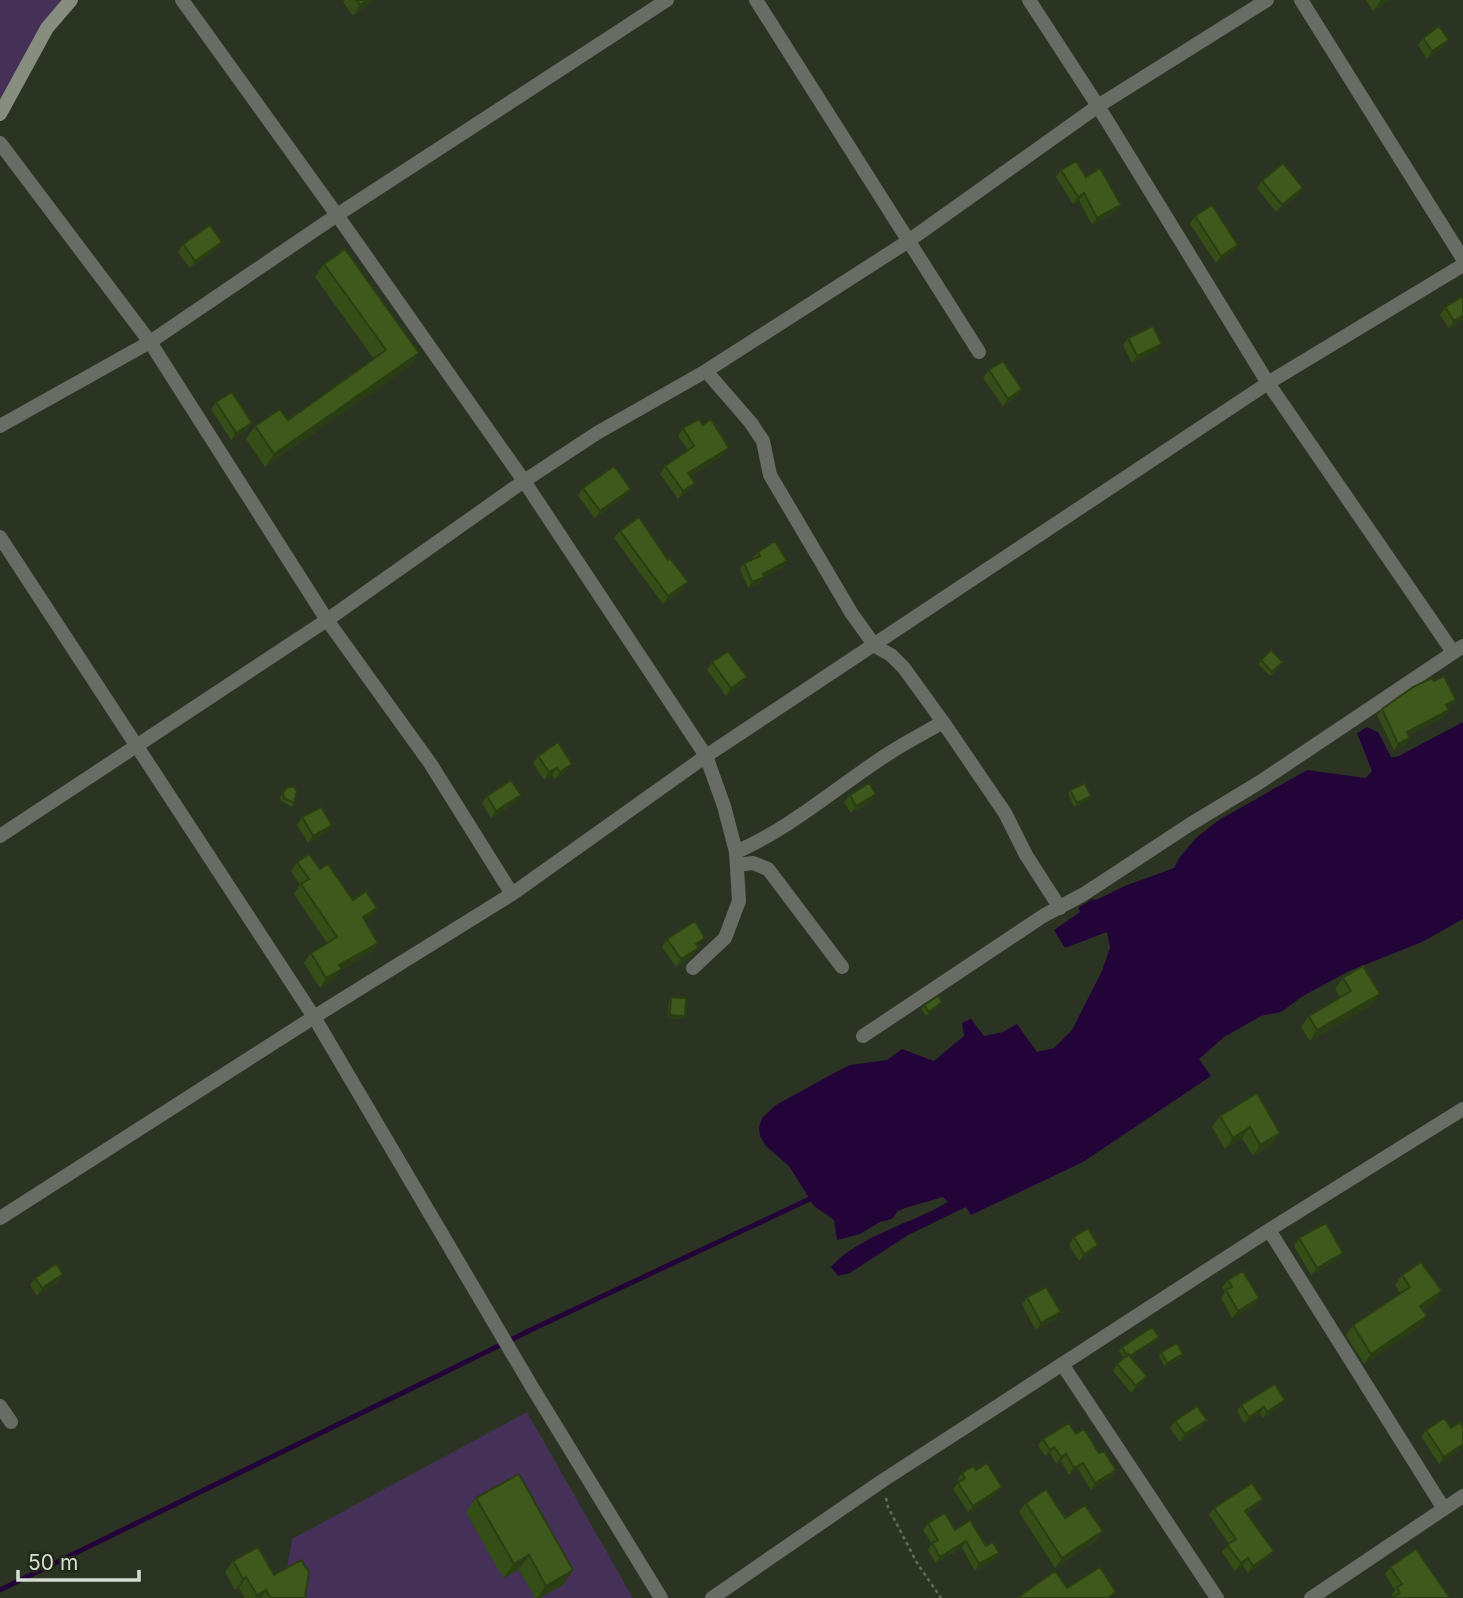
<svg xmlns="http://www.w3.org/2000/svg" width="1463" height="1598" font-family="Inter,sans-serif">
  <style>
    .green { fill: #453058 }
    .water { fill: #230438 }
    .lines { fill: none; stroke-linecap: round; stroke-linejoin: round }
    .stream { stroke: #230438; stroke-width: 5 }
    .path { stroke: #626a5b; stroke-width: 2.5; stroke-dasharray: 3.5 3.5; stroke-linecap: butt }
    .minor { stroke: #686c64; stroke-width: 14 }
    .secondary { stroke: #878e80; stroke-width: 14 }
    .wall { fill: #354d17 }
    .shaded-wall { fill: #2b3e13 }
    .building { fill: #3e591b; stroke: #2b3e13; stroke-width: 2 }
  </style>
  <rect width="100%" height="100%" fill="#2b3423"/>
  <!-- green -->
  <path class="green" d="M0,0H71L0,114Z
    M527,1412L633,1598H282L292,1539Z"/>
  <!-- water -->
  <path class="water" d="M1463,722V919L1422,942L1347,972L1303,996L1281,1012L1261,1016L1224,1037L1199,1059L1211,1076L1083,1162L971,1215L966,1207L908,1235L850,1273L838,1276L831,1267C858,1236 913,1223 948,1202L943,1197L905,1208L898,1211L892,1219L880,1222L860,1234L837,1240L834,1220L814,1206L789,1166L766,1146L760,1136L759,1127L762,1118L776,1105L834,1073L850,1065L887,1060L902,1049L934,1061L964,1036L962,1023L971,1019L984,1036L1003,1032L1017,1024L1037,1052L1054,1048L1072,1030L1102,971L1110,948L1107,932L1065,948L1054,930L1080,912L1078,908L1092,899L1096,900L1125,886L1174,868L1180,857L1196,838L1219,820L1307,770L1366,778L1372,771L1357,733L1367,727L1378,732L1391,757H1397Z"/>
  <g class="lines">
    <!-- stream -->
    <path class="stream" d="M0,1590L539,1326L814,1197"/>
    <!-- path -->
    <path class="path" d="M886,1498L888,1507L917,1563L941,1598"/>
    <!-- minor -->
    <path class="minor" d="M182,0L337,215L524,481L706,756L724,806L736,852L739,901L725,938L693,968
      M756,0L979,352
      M1029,0L1098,106L1268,383L1453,652
      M1301,0L1463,259
      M0,143L150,342L327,620L430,763L512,894
      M706,371L751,423L763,441L770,475L852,614L875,646L891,655L904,668L943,722L1005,813L1026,855L1060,908
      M0,426L150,342L337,215L667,0
      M0,537L314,1017L532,1387L661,1598
      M0,836L327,620L524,481L597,433L706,371L907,242L1098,106L1267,0
      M736,852C793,827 839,785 891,752C908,741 926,732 943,722
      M737,865L753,863L768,869L842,967
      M863,1036L1043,916L1084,894L1189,825L1260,782L1463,646
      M0,1218L314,1017L512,894L706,756L1268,383L1463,265
      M1269,1230L1444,1509
      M1062,1364L1217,1598
      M0,1406L11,1422
      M712,1598L882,1481L1269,1230L1463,1109
      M1311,1598L1463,1496"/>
    <!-- secondary -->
    <path class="secondary" d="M0,114L47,28L71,0"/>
  </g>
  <!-- wall -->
  <path class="wall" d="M345,0H375L353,16L343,2Z
    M1366,0H1390L1373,11Z
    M1423,38L1443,47L1427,59L1418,45Z
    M1061,170L1116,212L1092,225L1079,200L1073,204L1056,177Z
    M1262,181L1298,195L1276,212L1257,188Z
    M1195,216L1238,245L1233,252L1216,263L1190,224Z
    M222,242L217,249L190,268L178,252L183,244Z
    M324,264L419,353L410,366L265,467L246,439L255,426L288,420L374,359L315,277Z
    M1445,307L1463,319L1449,328L1440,315Z
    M1128,338L1157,351L1132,363L1123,345Z
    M989,370L1017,396L1003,406L983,378Z
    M216,402L252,423L247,430L231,440L211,409Z
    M683,428L724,455L690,476L695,483L690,490L678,499L660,474L665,466L688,450L678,436Z
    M583,488L631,489L626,496L595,518L578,496Z
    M620,531L683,590L663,604L614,538Z
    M758,552L787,561L783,567L764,577L760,583L748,588L740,569L744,563L754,559L753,558Z
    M1261,660L1280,666L1270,676L1258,664Z
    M712,662L747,677L742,684L726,696L707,670Z
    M1451,707L1448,708L1449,710L1444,717L1409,735L1406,745L1394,750L1377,715L1382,709Z
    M538,756L567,771L555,779L552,775L544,780L533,763Z
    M287,787L294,803L292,807L281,801L280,797Z
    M1070,790L1091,796L1089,800L1074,807L1068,793Z
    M876,794L871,801L851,813L844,802L850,795Z
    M487,796L516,803L491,818L482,803Z
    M302,817L332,825L327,832L308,843L297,825Z
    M297,862L320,869L353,900L370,918L365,920L378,943L371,952L340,971L335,978L320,988L304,963L311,953L327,943L294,894L300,885L291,871Z
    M667,939L700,945L692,956L676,967L662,947Z
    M1343,978L1372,1005L1310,1041L1301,1027L1309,1016L1340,997L1335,989Z
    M671,997L682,1019L668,1018L669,1001Z
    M924,1005L940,1006L926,1016L921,1009Z
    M1257,1093L1273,1144L1253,1156L1242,1138L1225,1149L1212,1127L1220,1116Z
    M1074,1237L1093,1252L1079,1261L1069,1245Z
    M1299,1238L1343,1253L1338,1260L1311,1275L1294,1246Z
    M1402,1275L1435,1302L1423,1310L1420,1327L1364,1364L1346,1335L1353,1325L1400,1293L1395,1285Z
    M35,1278L58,1282L37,1296L30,1285Z
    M1228,1280L1259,1298L1254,1306L1232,1318L1221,1298L1225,1292L1222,1288Z
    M1027,1297L1061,1312L1056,1319L1036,1330L1022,1305Z
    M1157,1341L1131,1357L1147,1376L1143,1383L1131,1393L1113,1371L1117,1364L1124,1358L1119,1351L1122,1347Z
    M1161,1352L1183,1354L1181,1358L1165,1367L1159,1356Z
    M1241,1405L1281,1406L1263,1418L1260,1413L1244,1423L1237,1411Z
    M1207,1420L1201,1427L1180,1442L1170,1428L1175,1421Z
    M1451,1428L1463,1448L1439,1464L1421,1436L1426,1430Z
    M1076,1434L1099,1453L1116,1470L1111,1477L1091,1490L1078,1469L1069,1475L1061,1461L1056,1464L1050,1453L1045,1456L1038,1445L1043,1439Z
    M976,1470L1002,1487L997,1494L968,1512L953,1489L959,1482L957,1480L962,1473Z
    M476,1498L573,1570L563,1585L540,1598H535L519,1570L503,1578L466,1512Z
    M1263,1499L1258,1506L1247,1514L1274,1551L1268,1559L1248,1573L1243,1566L1235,1571L1222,1552L1229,1544L1209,1515L1214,1508Z
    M1026,1503L1065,1518L1096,1541L1055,1568L1019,1512Z
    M928,1523L955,1530L986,1546L994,1560L975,1571L962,1548L936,1563L928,1550L932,1544L923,1530Z
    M233,1561L305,1598H245L239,1588L235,1590L225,1572Z
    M1390,1567L1450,1598L1393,1597L1392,1595L1395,1590L1385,1574Z"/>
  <!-- shaded-wall -->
  <path class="shaded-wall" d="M367,0H375L353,16L360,5Z
    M1381,0H1390L1373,11Z
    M1449,40L1443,47L1427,59L1432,51Z
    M1303,188L1298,195L1276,212L1282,205Z
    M1084,193L1079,200L1073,204L1078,197Z
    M1121,205L1116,212L1092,225L1097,218Z
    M222,242L217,249L190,268L195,261Z
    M1238,245L1233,252L1216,263L1221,256Z
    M1463,315V319L1449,328L1454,321Z
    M1162,344L1157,351L1132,363L1137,356Z
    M419,353L410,366L265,467L274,454Z
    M1022,389L1017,396L1003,406L1008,399Z
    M252,423L247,430L231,440L236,433Z
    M729,448L724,455L683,481L688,473Z
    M695,483L690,490L678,499L683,491Z
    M631,489L626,496L595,518L600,511Z
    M787,561L783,567L764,577L760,583L748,588L752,582Z
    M688,582L683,590L663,604L668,596Z
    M747,677L742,684L726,696L731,688Z
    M1456,700L1451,707L1441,711L1446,705Z
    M1449,710L1444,717L1403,738L1407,732Z
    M1410,738L1406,745L1394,750L1398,744Z
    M572,764L567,771L555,779L560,772Z
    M557,768L552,775L544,780L549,772Z
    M876,794L871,801L851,813L856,806Z
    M521,795L516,803L491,818L496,811Z
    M1091,796L1089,800L1074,807L1077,803Z
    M332,825L327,832L308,843L313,836Z
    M377,908L370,918L356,926L363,917Z
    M378,943L371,952L340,971L335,978L320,988L326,978L339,965Z
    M699,947L692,956L676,967L681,959Z
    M1380,994L1372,1005L1310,1041L1317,1030Z
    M942,1002L940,1006L926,1016L929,1012Z
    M670,1015L685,1016L682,1019L668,1018Z
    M1250,1127L1242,1138L1225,1149L1233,1138Z
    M1280,1133L1273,1144L1253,1156L1260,1145Z
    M1098,1245L1093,1252L1079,1261L1084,1254Z
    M1343,1253L1338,1260L1311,1275L1317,1268Z
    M63,1274L58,1282L37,1296L42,1288Z
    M1442,1291L1435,1302L1413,1316L1420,1306Z
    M1259,1298L1254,1306L1232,1318L1238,1311Z
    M1061,1312L1056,1319L1036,1330L1041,1323Z
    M1427,1316L1420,1327L1364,1364L1371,1354Z
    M1159,1337L1157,1341L1126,1361L1128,1357Z
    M1183,1354L1181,1358L1165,1367L1167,1363Z
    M1147,1376L1143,1383L1131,1393L1136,1386Z
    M1285,1400L1281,1406L1263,1418L1267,1412Z
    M1264,1407L1260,1413L1244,1423L1249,1417Z
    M1207,1420L1201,1427L1180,1442L1185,1434Z
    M1463,1444V1448L1439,1464L1444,1457Z
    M1054,1447L1050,1453L1045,1456L1050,1450Z
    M1066,1454L1061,1461L1056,1464L1061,1457Z
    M1083,1463L1078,1469L1069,1475L1074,1468Z
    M1116,1470L1111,1477L1091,1490L1095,1483Z
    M1002,1487L997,1494L968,1512L973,1506Z
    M1263,1499L1258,1506L1240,1518L1245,1511Z
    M1103,1531L1096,1541L1055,1568L1062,1558Z
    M966,1541L962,1548L936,1563L940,1557Z
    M1274,1551L1268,1559L1248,1573L1253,1566Z
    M999,1553L994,1560L975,1571L979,1564Z
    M529,1555L519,1570L503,1578L514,1564Z
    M1248,1558L1243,1566L1235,1571L1241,1563Z
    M573,1570L563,1585L540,1598H537L546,1586Z
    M246,1577L239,1588L235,1590L243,1579Z
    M266,1590L261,1598H255L257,1595Z"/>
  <!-- building -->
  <path class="building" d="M357,0H367L360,5Z
    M1439,26L1449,40L1432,51L1423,38Z
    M1076,161L1086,177L1100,168L1121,205L1097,218L1084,193L1078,197L1061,170Z
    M1283,163L1303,188L1282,205L1262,181Z
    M1212,205L1238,245L1221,256L1195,216Z
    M210,225L222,242L195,261L183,244Z
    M345,249L419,353L274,454L255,426L280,409L288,420L386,350L324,264Z
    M1463,296V315L1454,321L1445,307Z
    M1153,326L1162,344L1137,356L1128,338Z
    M1003,361L1022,389L1008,399L989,370Z
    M232,392L252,423L236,433L216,402Z
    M699,419L703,425L711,419L729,448L688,473L695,483L683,491L665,466L694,446L683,428Z
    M614,466L631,489L600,511L583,488Z
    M639,517L668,560L670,558L688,582L668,596L620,531Z
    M775,541L787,561L763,574L764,577L752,582L744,563L760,556L758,552Z
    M1271,650L1283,662L1272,672L1261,660Z
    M728,651L747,677L731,688L712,662Z
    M1444,676L1456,700L1446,705L1449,710L1407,732L1410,738L1398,744L1382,709L1413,687L1432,678L1434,681Z
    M558,742L572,764L560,772L557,768L549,772L538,756Z
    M511,780L521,795L496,811L487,796Z
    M869,783L876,794L856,806L850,795Z
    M1085,783L1091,796L1077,803L1070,790Z
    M287,787H294L297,791L294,803L284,798L283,793Z
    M321,807L332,825L313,836L302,817Z
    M309,854L320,869L328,864L353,900L366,891L377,908L363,917L378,943L339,965L342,969L326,978L311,953L337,937L301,884L309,879L297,862Z
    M695,921L705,938L696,944L699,947L697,949L681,959L667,939Z
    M1363,966L1380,994L1317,1030L1309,1016L1351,991L1343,978Z
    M938,996L942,1002L929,1012L924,1005Z
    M671,997L686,998L685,1016L670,1015Z
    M1257,1093L1280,1133L1260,1145L1250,1127L1233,1138L1220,1116Z
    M1326,1223L1343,1253L1317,1268L1299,1238Z
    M1088,1228L1098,1245L1084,1254L1074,1237Z
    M1421,1262L1442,1291L1420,1306L1427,1316L1371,1354L1353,1325L1410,1287L1402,1275Z
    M56,1264L63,1274L42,1288L35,1278Z
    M1243,1271L1259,1298L1238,1311L1226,1290L1232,1287L1228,1280Z
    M1046,1287L1061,1312L1041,1323L1027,1297Z
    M1152,1327L1159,1337L1130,1356L1128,1354L1127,1356L1122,1347Z
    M1177,1343L1183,1354L1167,1363L1161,1352Z
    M1128,1354L1147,1376L1136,1386L1117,1364Z
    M1275,1384L1285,1400L1267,1412L1264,1407L1249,1417L1241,1405Z
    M1197,1406L1207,1420L1185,1434L1175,1421Z
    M1444,1418L1451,1428L1460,1422L1463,1427V1444L1444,1457L1426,1430Z
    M1069,1423L1076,1434L1084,1429L1099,1453L1104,1451L1116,1470L1095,1483L1083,1463L1074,1468L1066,1454L1061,1457L1054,1447L1050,1450L1043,1439Z
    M987,1463L1002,1487L973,1506L958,1483L965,1478L962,1473L973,1466L976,1470Z
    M519,1474L573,1570L546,1586L529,1555L514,1564L476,1498Z
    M1252,1483L1263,1499L1245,1511L1274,1551L1253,1566L1248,1558L1241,1563L1227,1545L1236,1539L1214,1508Z
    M1046,1489L1065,1518L1085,1505L1103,1531L1062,1558L1026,1503Z
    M945,1513L955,1530L970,1520L986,1546L993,1542L999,1553L979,1564L966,1541L940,1557L932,1543L938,1540L928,1523Z
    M258,1547L274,1575L301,1560L309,1572L305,1598H271L266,1590L257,1595L246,1577L243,1579L233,1561Z
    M1416,1549L1450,1598H1392L1400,1593L1397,1587L1402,1584L1390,1567Z
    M1100,1567L1116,1592L1107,1598H1017L1055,1571L1067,1588Z"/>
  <!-- scale -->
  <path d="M18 1570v10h121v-10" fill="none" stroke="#d7ddd2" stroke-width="3.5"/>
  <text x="28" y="1570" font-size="21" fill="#d7ddd2" stroke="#212919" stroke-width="5" paint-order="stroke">50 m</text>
</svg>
